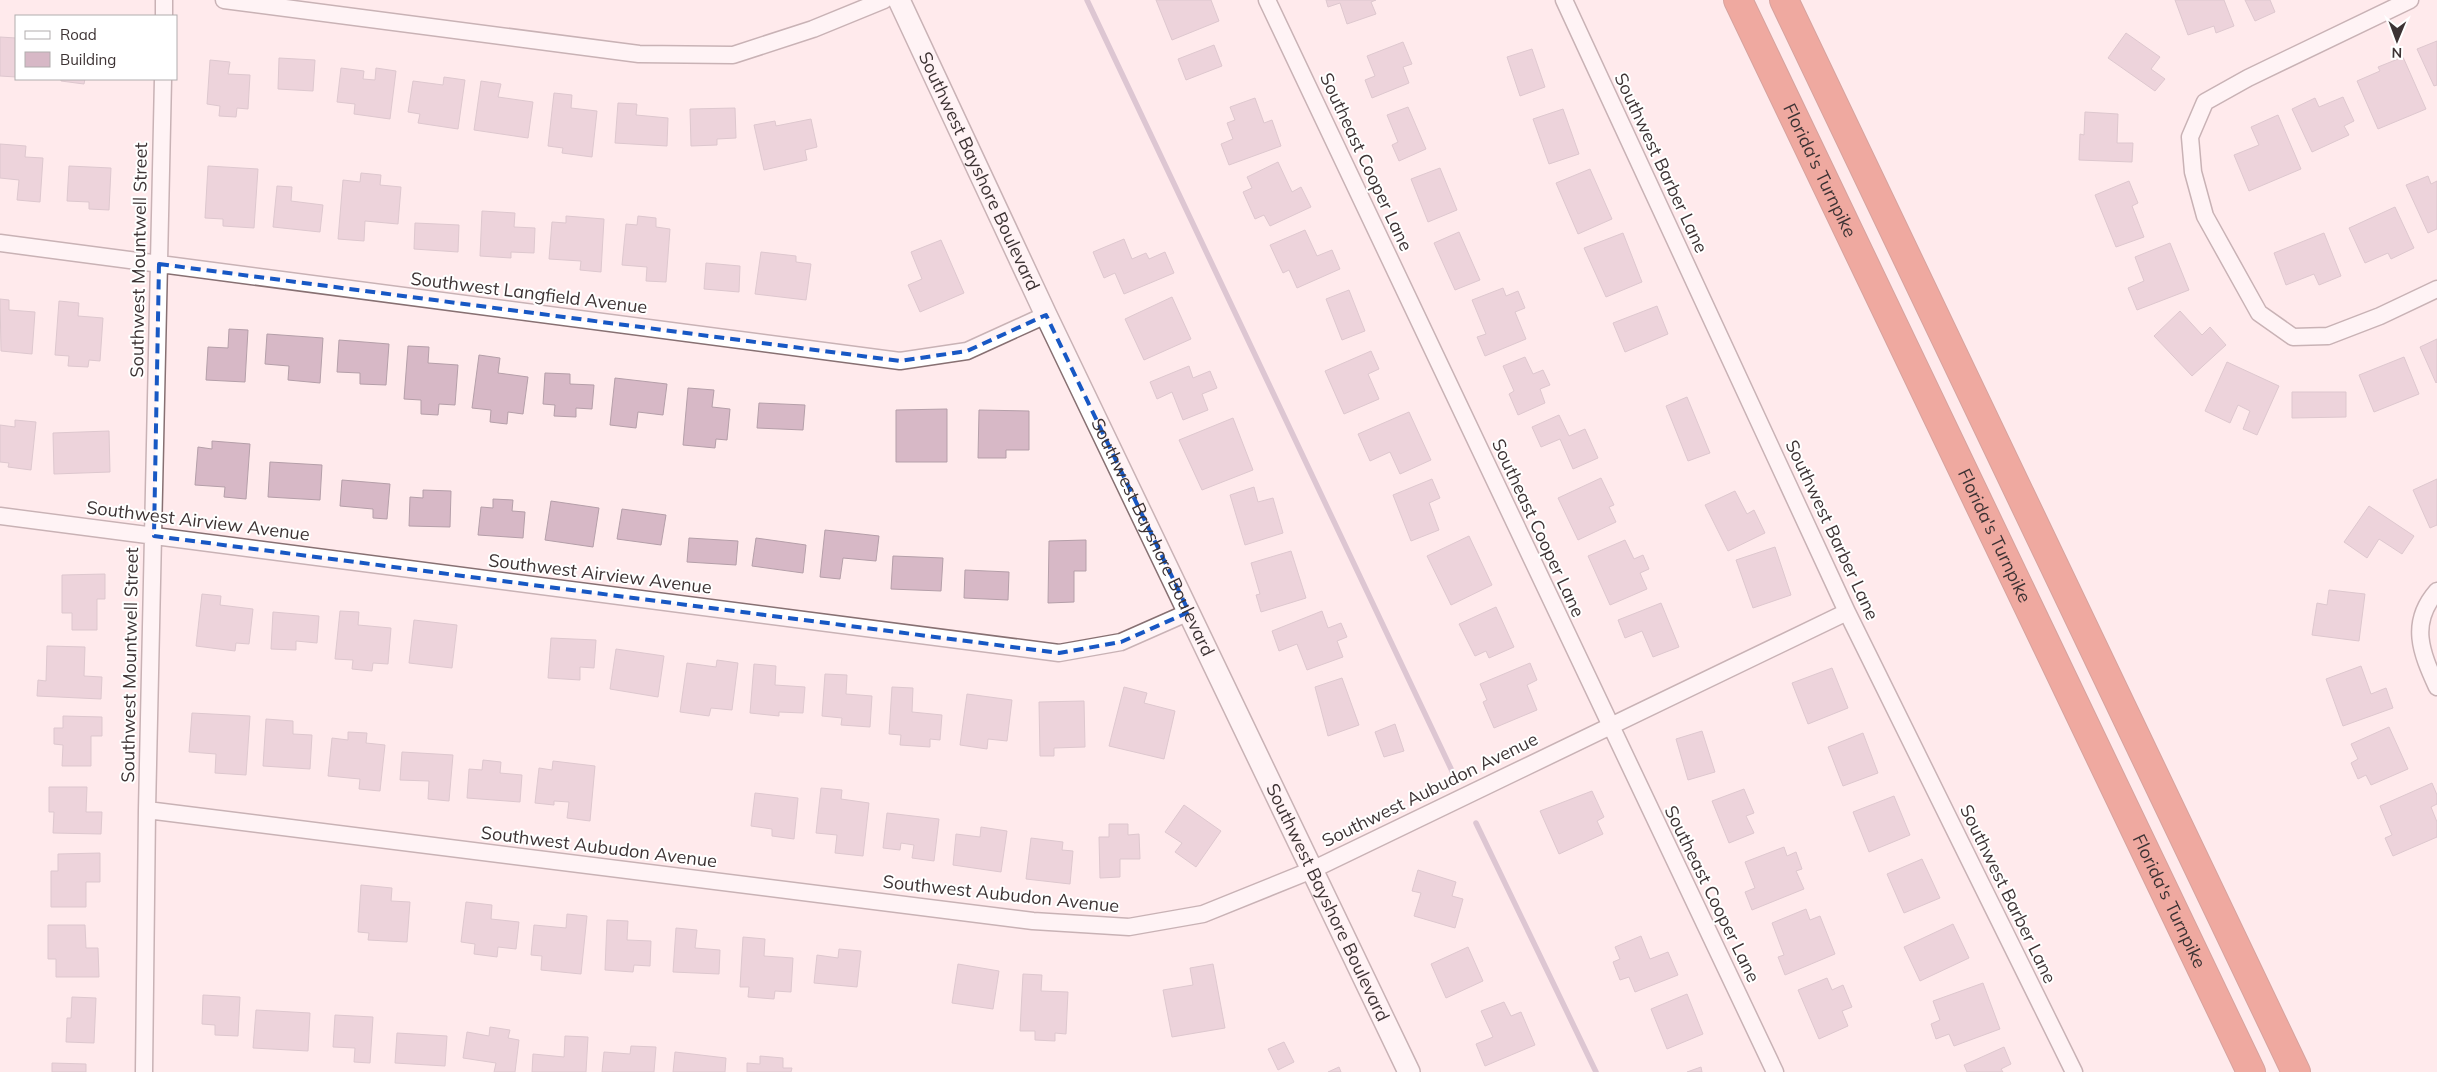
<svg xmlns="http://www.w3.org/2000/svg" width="2437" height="1072" font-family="Mulish,sans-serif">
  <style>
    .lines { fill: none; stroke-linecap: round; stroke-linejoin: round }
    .stream { stroke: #b39cb2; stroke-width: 5.5 }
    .building { fill: #d7b8c6; stroke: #b59fa9 }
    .minor-casing { stroke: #877072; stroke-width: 19 }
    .tertiary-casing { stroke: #877072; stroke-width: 24 }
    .motorway-casing { stroke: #a44e3e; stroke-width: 30 }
    .minor { stroke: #fff; stroke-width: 16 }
    .tertiary { stroke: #fff; stroke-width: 21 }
    .motorway { stroke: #db5c44; stroke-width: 28 }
    .marked { fill: none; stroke: #1858c4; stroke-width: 4; stroke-dasharray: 10 6; stroke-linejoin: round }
    .labels { text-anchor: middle; stroke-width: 4; stroke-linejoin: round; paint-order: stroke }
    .street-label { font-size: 18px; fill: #3d3334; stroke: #fff }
  </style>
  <rect width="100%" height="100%" fill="#ffeaec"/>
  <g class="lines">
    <!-- stream -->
    <path class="stream" d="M1087,0L1453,773
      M1476,823L1596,1072"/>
  </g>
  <!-- building -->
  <path class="building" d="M1156,0H1211L1219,21L1172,40Z
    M1326,0H1376L1371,2L1376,14L1347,24L1340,3L1328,7Z
    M2175,0H2224L2234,26L2216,33L2214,26L2188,35Z
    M2245,0H2270L2275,12L2255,21Z
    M2126,33L2160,57L2151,69L2165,79L2155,91L2108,58Z
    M0,37L16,38V77L0,76Z
    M2437,41V85L2434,86L2417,49Z
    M1403,42L1412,64L1403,67L1409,83L1372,98L1365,80L1375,76L1367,56Z
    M1214,45L1222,66L1186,80L1178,59Z
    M1532,49L1545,87L1520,96L1507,57Z
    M2403,57L2426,109L2378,129L2357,81L2380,71L2378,67Z
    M279,58L315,60L313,91L278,89Z
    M210,60L230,62L228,74L250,75L248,109L237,108L236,117L219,116L220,106L207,104Z
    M341,68L364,71L363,79L375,80L376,68L396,71L390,119L354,114L355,104L337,102Z
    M444,77L465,80L458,129L418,123L420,114L408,112L413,81L443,85Z
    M61,79H85L84,84L61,81Z
    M481,81L501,84L498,97L533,102L528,138L474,130Z
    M554,93L572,95L571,108L597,111L592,157L562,153L563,148L548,146Z
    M2343,97L2354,121L2344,126L2349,135L2312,152L2292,109L2315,98L2319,107Z
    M1255,98L1264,123L1272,120L1281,146L1229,165L1221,144L1233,139L1227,123L1235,120L1230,107Z
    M618,103L637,104L636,115L668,118L667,146L615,143Z
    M1408,107L1426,149L1399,161L1392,145L1398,142L1387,115Z
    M735,108L736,138L717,139V145L691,146L690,109Z
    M1563,109L1579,154L1549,164L1533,119Z
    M2085,112L2118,114L2117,143H2133L2132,162L2079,160L2080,134L2084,135Z
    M2278,115L2301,169L2249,191L2234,155L2259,145L2251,127Z
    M811,119L817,147L805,150L807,160L764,170L754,125L775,121L776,126Z
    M0,144L26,146L25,157L43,158L40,202L17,200L19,180L0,178Z
    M1278,162L1292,192L1301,187L1311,207L1270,226L1264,215L1255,219L1243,192L1252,188L1247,177Z
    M69,166L111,168L109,210L89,209V202L67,201Z
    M208,166L258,169L254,228L223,226V219L205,218Z
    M1440,168L1457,210L1428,222L1411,179Z
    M1590,169L1612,219L1578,234L1556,183Z
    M361,173L381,175L380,185L401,187L398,224L365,221L364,241L338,239L343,180L360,182Z
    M2428,176L2431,184L2437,181V229L2428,233L2406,185Z
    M2129,181L2138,203L2132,206L2144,237L2116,247L2095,195Z
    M277,186L292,187L291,201L323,205L320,232L273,227Z
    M2395,207L2414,248L2391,259L2388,253L2365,263L2349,228Z
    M482,211L515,213L514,227L535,228L534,253L511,252V258L480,256Z
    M566,216L604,219L601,272L580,270L581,261L549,259L552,222L566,223Z
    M638,216L656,218V227L670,229L666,282L646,281L647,267L622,265L626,224L637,225Z
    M415,223L459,225L458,252L414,249Z
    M1305,230L1317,256L1332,250L1340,269L1297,288L1289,270L1283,273L1270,245Z
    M1459,232L1480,280L1455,290L1434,243Z
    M1623,233L1642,282L1606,297L1584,248Z
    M2324,233L2341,276L2319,285L2314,274L2286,285L2274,253Z
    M1124,239L1132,259L1146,253L1149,259L1165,252L1174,273L1124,294L1115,273L1104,278L1093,252Z
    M941,240L964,293L920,312L908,285L922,279L911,252Z
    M2170,243L2189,290L2137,310L2128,288L2144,281L2135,257Z
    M761,252L796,256V262L811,264L806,300L755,294Z
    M706,263L740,266L739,292L704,289Z
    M1503,288L1506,296L1518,291L1525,308L1515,312L1526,339L1485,356L1477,337L1486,334L1472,300Z
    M1349,290L1365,331L1342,340L1326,299Z
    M1172,297L1191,339L1144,360L1125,319Z
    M0,299L9,300V310L35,312L32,354L1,351Z
    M59,301L79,303L78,316L103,318L100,361L89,360L88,367L68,366L69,356L55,355Z
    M1657,306L1668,334L1625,352L1613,323Z
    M2180,311L2202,335L2210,327L2226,345L2192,376L2154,336Z
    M229,329L248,330L245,382L206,380L208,347L228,348Z
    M267,334L323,338L320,383L288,380L289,366L265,364Z
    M2437,339V382L2436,383L2420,347Z
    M339,340L389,344L386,385L360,384V373L337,372Z
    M408,346L429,347L428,363L458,365L455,405L439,404L438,415L421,414V400L404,399Z
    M1371,351L1379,369L1368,374L1379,399L1344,414L1325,371Z
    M479,355L500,358L498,373L528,377L523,414L508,412L507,424L490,422L491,410L472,408Z
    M1525,357L1533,374L1543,370L1550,385L1540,389L1545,403L1518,415L1509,394L1514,391L1503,366Z
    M2404,357L2419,394L2374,412L2359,375Z
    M2227,362L2279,386L2257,435L2243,429L2250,411L2238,405L2230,423L2205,411Z
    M1189,366L1193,378L1210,371L1217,388L1202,394L1208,410L1183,420L1172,392L1157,399L1150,382Z
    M545,373L570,374V384L594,385L592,409L576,408V417L554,416L555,405L543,404Z
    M615,378L667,384L663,415L638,412L636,428L610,425Z
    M688,388L714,390L712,407L730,409L727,440L716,439L715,448L683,445Z
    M2292,392H2346V417L2292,418Z
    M1687,397L1710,453L1688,461L1666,406Z
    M759,403L805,405L803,430L757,428Z
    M947,409V462H896V410Z
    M979,410L1029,411V450H1006V458H978Z
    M1409,412L1431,460L1400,474L1390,452L1370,461L1358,434Z
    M1559,415L1569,436L1585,429L1598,458L1573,469L1560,439L1541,447L1532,427Z
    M1233,418L1253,470L1202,490L1179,440Z
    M15,420L36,422L31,470L8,467L9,463L0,462V425L15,427Z
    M109,431L110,472L54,474L53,433Z
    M212,441L250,444L246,499L224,497L225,487L195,485L198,447L212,449Z
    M270,462L322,465L320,500L268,497Z
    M1601,478L1614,505L1609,507L1616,522L1578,540L1558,498Z
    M1432,479L1440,498L1429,503L1439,530L1411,541L1393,495Z
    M2437,479V525L2430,528L2413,490Z
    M342,480L390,484L387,519L373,518V509L340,506Z
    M1254,487L1258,502L1273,498L1283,533L1245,545L1230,495Z
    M423,490L451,491L450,527L409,526L410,497L423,498Z
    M1735,491L1747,514L1754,510L1765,533L1728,551L1705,505Z
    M493,499L513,500L512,511L525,512L523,538L478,535L481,507L493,508Z
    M551,501L599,508L593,547L545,540Z
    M2369,506L2414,536L2402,554L2379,539L2367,558L2344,542Z
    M622,509L666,515L661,545L617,539Z
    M825,530L879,536L876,561L843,558L840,579L820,577Z
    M1469,536L1492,585L1451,605L1427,556Z
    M689,538L738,541L736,565L687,562Z
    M756,538L806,545L803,573L752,566Z
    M1086,540V571H1074V602L1048,603L1049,541Z
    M1625,540L1634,559L1643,555L1649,569L1640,573L1647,589L1610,605L1588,556Z
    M1775,547L1791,595L1753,608L1736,560Z
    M1291,551L1306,598L1261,612L1256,595L1260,594L1251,563Z
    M893,556L943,558L941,591L891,589Z
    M965,570L1009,572L1008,600L964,598Z
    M105,574V599H97V630H72V613H62V575Z
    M2329,590L2365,594L2359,641L2312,635L2317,603L2327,605Z
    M202,594L221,596L220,605L253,609L249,644L236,643L235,651L196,646Z
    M1661,603L1679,647L1653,657L1642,631L1625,638L1618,620Z
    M1496,607L1514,647L1489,658L1486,651L1475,656L1459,624Z
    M340,611L359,612L358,625L391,628L388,664L373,663L372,671L352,669L353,660L335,659Z
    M1322,611L1328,628L1341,623L1347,637L1337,641L1343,657L1307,670L1297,644L1279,651L1272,631Z
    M273,612L319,616L317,643L296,641V650L271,649Z
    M414,620L457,625L452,668L409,663Z
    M551,638L596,640L594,668L580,667V680L548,678Z
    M47,646L85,647L84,676L102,677L101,699L37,696L38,680L46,681Z
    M616,649L664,656L658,697L610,689Z
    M717,660L738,663L732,710L711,708L709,716L680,712L687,663L716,667Z
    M1530,663L1537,680L1527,685L1537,710L1494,728L1483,702L1487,700L1480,684Z
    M754,664L776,666L775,685L805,687L803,713L779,712V716L750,713Z
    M2361,666L2371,694L2386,688L2393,708L2343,726L2326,679Z
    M1832,668L1848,708L1808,724L1792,683Z
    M825,674L847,675L846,694L872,696L870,727L841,725L842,718L822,716Z
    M1342,678L1359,725L1328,736L1315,687Z
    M892,687L913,688L912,712L942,715L940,740L930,739V747L900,745L901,735L889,734Z
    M1124,687L1147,693L1144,703L1175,711L1164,759L1109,746Z
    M967,694L1012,700L1007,741L988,739L987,749L960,745Z
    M1084,701L1085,747L1054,748V756H1040L1039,702Z
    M192,713L250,716L246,775L215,773L216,754L189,752Z
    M63,716L102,717V736H91V766H62L63,745L54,744V728H63Z
    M266,719L293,721V734L312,735L310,769L263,766Z
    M1395,724L1404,751L1384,757L1375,732Z
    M2389,727L2408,769L2371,785L2366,775L2358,779L2351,763L2358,759L2351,744Z
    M1702,731L1715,772L1688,780L1676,739Z
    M348,732L367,733L366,743L385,745L380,791L359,789L360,779L328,776L332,738L348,740Z
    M1863,733L1878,773L1843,786L1828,747Z
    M402,752L453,755L449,801L428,799L429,781L400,780Z
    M483,760L501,762L500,773L522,775L520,802L467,798L469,769L482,770Z
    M553,761L595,766L590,821L567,818L569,802L554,801V805L535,803L539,768L552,770Z
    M2432,783L2437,795V804L2431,807L2437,822V837L2393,856L2385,838L2392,835L2380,806Z
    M49,787H87L86,812H102L101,834L53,833L54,812H49Z
    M821,788L842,790L841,799L869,803L863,856L835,853L837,835L816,833Z
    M1744,789L1754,813L1746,816L1754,833L1729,843L1712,801Z
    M1592,791L1604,817L1597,821L1603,834L1559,854L1540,811Z
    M755,793L798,798L794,839L772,836V829L751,826Z
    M1894,796L1910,835L1869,852L1853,812Z
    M1184,805L1221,831L1196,867L1175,852L1182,843L1165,832Z
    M887,813L939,819L934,861L912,858L914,845L901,843L900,850L883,848Z
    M1109,824H1128V835L1139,834L1140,859H1120V877L1100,878L1099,837H1109Z
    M981,827L1007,831L1001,872L953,865L956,834L980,837Z
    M1031,838L1063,842L1062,850L1073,851L1070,884L1026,879Z
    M1784,847L1787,856L1796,852L1802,869L1796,871L1804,889L1752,910L1745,892L1755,888L1745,862Z
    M100,853V882H86V907H51V871H58V854Z
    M1922,859L1940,898L1904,913L1887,874Z
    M1418,870L1456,882L1452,896L1463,899L1455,928L1414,916L1421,893L1412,891Z
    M361,885L392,888L391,901L410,902L407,942L368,940L369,933L358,932Z
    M466,902L492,905L491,919L519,922L516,949L498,947L497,957L474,954L475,944L461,942Z
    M1806,909L1810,920L1820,916L1835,954L1785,975L1778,957L1784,955L1772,923Z
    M567,914L587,916L581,974L541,970L542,956L531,955L534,925L566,928Z
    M607,920L628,921L627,940L651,941L650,966L634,965L633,972L605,970Z
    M1953,924L1969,958L1920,981L1904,947Z
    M48,925H85L86,948H98L99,977H56V959H48Z
    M676,928L697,930L695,948L720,950L719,974L673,972Z
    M1641,936L1650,959L1668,952L1678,975L1635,992L1629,977L1620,980L1613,962L1620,959L1615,947Z
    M743,937L765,939L764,956L793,958L791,992L775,991L774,999L748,997L749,987H740Z
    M1468,947L1483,981L1446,998L1431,964Z
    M839,949L861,951L857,987L814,983L817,955L838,958Z
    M958,964L999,971L993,1009L952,1003Z
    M1213,964L1225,1028L1172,1037L1163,990L1193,985L1190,968Z
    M1023,974L1042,975L1041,991L1068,992L1066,1034L1055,1033V1041L1035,1040V1031H1020Z
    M1827,978L1832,990L1843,985L1852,1007L1842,1011L1848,1026L1819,1039L1798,990Z
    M1983,983L2000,1029L1954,1046L1949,1034L1936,1039L1931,1024L1940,1020L1933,1001Z
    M1687,994L1703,1034L1667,1049L1651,1009Z
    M203,995L240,997L238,1036L215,1035V1025L202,1024Z
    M72,997L96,998L94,1043L66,1042L67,1018H71Z
    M1504,1002L1511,1016L1521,1012L1535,1045L1485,1066L1476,1044L1493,1037L1481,1011Z
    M256,1010L310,1013L308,1051L253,1048Z
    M335,1015L373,1017L370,1063L354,1062L355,1048L333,1047Z
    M490,1027L510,1030L508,1038L519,1040L515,1072H494L496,1063L463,1058L467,1032L489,1036Z
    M397,1033L447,1036L445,1066L395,1063Z
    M565,1036L588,1037L586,1072H532L533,1054L564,1057Z
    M1284,1042L1294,1062L1278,1070L1268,1049Z
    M631,1046L656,1047L654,1072H602L604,1052L630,1054Z
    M2004,1047L2011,1064L2001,1069L2003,1072H1967L1964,1065Z
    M675,1052L726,1058L725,1072H673Z
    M760,1056L783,1058V1068H792L791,1072H747V1063L760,1064Z
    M52,1063L86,1064V1072H52Z
    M1339,1067L1341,1072H1328Z
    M1701,1067L1702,1072H1687Z"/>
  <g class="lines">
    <defs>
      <path id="minor" d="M224,0L639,54L733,55L813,29L884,0
        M1267,0L1775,1072
        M1564,0L1847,612L2074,1072
        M2410,0L2248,78L2205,102L2190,137L2193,172L2205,216L2259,313L2293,337L2328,336L2380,316L2437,289
        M164,16V0
        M0,243L900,361L967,351L1046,315
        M0,516L1059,653L1121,642L1189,612
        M2437,591C2409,623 2421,652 2437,687
        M147,810L1033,921L1129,927L1203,914L1312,870L1847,612
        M144,1072L147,810L163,79"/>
      <g id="tertiary">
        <path id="s1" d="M899,0L1046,315L1409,1072"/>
      </g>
      <g id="motorway">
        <path id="s2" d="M1738,0L2251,1072"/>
        <path d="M1784,0L2296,1072"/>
      </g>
    </defs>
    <!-- minor casing -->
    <use href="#minor" class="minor-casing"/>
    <!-- tertiary casing -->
    <use href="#tertiary" class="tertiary-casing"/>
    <!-- motorway casing -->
    <use href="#motorway" class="motorway-casing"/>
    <!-- minor -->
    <use href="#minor" class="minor"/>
    <!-- tertiary -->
    <use href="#tertiary" class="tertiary"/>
    <!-- motorway -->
    <use href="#motorway" class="motorway"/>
  </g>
  <!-- marked area -->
  <path d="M0 0H2437V1072H0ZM159,264L900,361L967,351L1046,315L1189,612L1121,642L1059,653L154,536Z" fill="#ffeaec" fill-opacity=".55" fill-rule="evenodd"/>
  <path class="marked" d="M159,264L900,361L967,351L1046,315L1189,612L1121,642L1059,653L154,536Z"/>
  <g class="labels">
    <!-- street labels -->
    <g class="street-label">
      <text transform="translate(1366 162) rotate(65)" y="6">Southeast Cooper Lane</text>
      <text transform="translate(1661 163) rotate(65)" y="6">Southwest Barber Lane</text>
      <text dy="6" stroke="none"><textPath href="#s1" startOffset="189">Southwest Bayshore Boulevard</textPath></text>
      <text dy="6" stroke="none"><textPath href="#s2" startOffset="189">Florida's Turnpike</textPath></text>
      <text transform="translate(139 260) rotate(-89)" y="6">Southwest Mountwell Street</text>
      <text transform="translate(529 293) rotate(7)" y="6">Southwest Langfield Avenue</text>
      <text transform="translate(198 521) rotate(7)" y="6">Southwest Airview Avenue</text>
      <text transform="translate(1538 528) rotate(65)" y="6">Southeast Cooper Lane</text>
      <text transform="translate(1832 530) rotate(65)" y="6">Southwest Barber Lane</text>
      <text dy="6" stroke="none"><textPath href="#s2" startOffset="594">Florida's Turnpike</textPath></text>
      <text dy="6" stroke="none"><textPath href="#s1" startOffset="594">Southwest Bayshore Boulevard</textPath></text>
      <text transform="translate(600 574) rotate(7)" y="6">Southwest Airview Avenue</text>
      <text transform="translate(130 665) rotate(-89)" y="6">Southwest Mountwell Street</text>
      <text transform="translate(1430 790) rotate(-26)" y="6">Southwest Aubudon Avenue</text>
      <text transform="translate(599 847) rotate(7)" y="6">Southwest Aubudon Avenue</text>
      <text transform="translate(1001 894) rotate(6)" y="6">Southwest Aubudon Avenue</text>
      <text transform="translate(1712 894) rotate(64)" y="6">Southeast Cooper Lane</text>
      <text transform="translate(2008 894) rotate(64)" y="6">Southwest Barber Lane</text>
      <text dy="6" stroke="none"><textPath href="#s2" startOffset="999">Florida's Turnpike</textPath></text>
      <text dy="6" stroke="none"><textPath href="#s1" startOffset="999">Southwest Bayshore Boulevard</textPath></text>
    </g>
  </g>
  <!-- legend -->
  <rect x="15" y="15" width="162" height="65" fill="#ffffff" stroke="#b1adae"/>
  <rect x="25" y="31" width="25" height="8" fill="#ffffff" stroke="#b1adae"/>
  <text x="60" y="40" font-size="15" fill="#3d3334">Road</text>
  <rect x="25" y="52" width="25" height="15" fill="#d7b8c6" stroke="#b1adae"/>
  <text x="60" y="65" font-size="15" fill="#3d3334">Building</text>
  <!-- north arrow -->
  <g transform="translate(2397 40) rotate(181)" stroke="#ffffff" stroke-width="4" paint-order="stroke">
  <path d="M0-4L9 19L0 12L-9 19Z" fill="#3d3334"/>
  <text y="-8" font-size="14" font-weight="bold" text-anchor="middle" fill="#3d3334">N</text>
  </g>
</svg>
